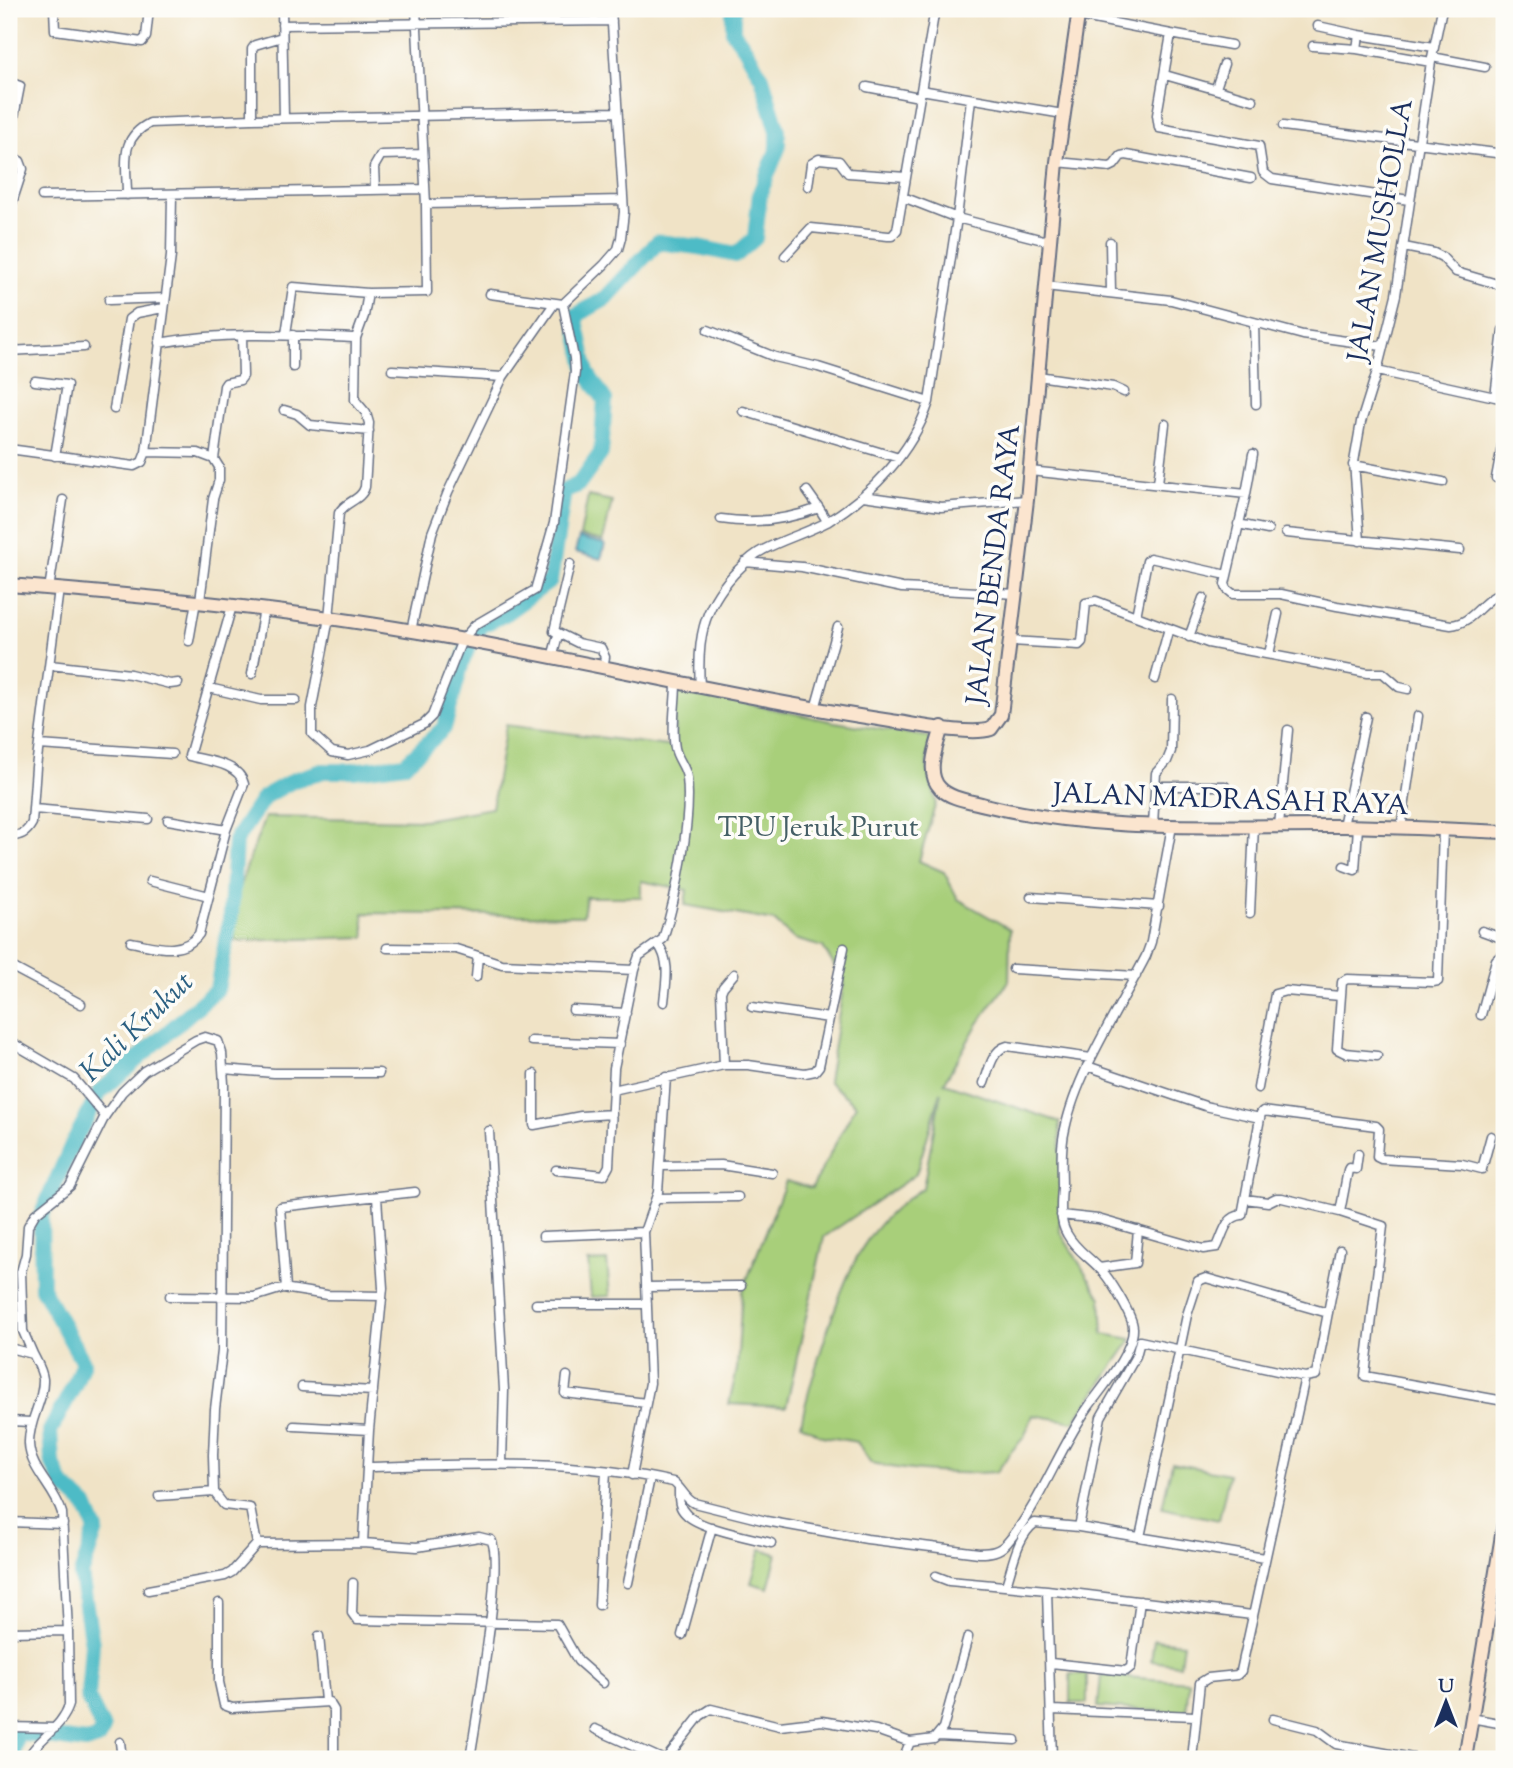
<svg xmlns="http://www.w3.org/2000/svg" width="1513" height="1768" font-family="'Sorts Mill Goudy',serif">
  <style>
    .green { fill: #a8cf7a; stroke: #627f6c; stroke-width: 2 }
    .water { fill: #4dbbc6; stroke: #347592; stroke-width: 2 }
    .lines { fill: none; stroke-linecap: round; stroke-linejoin: round }
    .river { stroke: #4dbbc6; stroke-width: 16 }
    .street-casing { stroke: #666e82; stroke-width: 11 }
    .secondary-casing { stroke: #666e82; stroke-width: 16 }
    .street { stroke: #fff; stroke-width: 8 }
    .secondary { stroke: #fbe5cf; stroke-width: 12 }
    .labels { text-anchor: middle; stroke-width: 7; stroke-linejoin: round; paint-order: stroke }
    .street-label { font-size: 28px; fill: #1b2f5e; stroke: #fdfcf7 }
    .park-label { font-size: 28px; fill: #455f66; stroke: #fdfcf7 }
    .water-label { font-size: 30px; font-style: italic; fill: #2c6082; stroke: #fdfcf7 }
  </style>
  <rect width="100%" height="100%" fill="#fdfcf7"/>
  <filter id="ink" filterUnits="userSpaceOnUse"><feTurbulence type="fractalNoise" baseFrequency=".0143" numOctaves="2"/><feDisplacementMap in="SourceGraphic" scale="14" xChannelSelector="R" yChannelSelector="G"/><feConvolveMatrix kernelMatrix="1 2 1 2 8 2 1 2 1" color-interpolation-filters="sRGB"/></filter>
  <filter id="wash" filterUnits="userSpaceOnUse"><feTurbulence type="fractalNoise" baseFrequency=".00686" numOctaves="4" result="noise"/><feDisplacementMap in="SourceGraphic" scale="28" xChannelSelector="R" yChannelSelector="G"/><feGaussianBlur stdDeviation="1.57" result="paint"/><feColorMatrix in="noise" values="0 0 0 0 0 0 0 0 0 0 0 0 0 0 0 0 0 1.4 0 .05"/><feComposite in="paint" operator="in"/></filter>
  <g filter="url(#wash)">
    <rect width="100%" height="100%" fill="#f0e3c6"/>
    <!-- green -->
    <path class="green" d="M588,496L612,501L603,541L580,536Z
      M673,688L835,722L930,737L927,764L936,802L919,861L944,872L958,899L1010,929L1009,981L977,1025L944,1083L1060,1122V1232L1101,1298L1103,1334L1132,1339L1074,1422L1033,1415L1024,1437L1009,1454L997,1472C958,1475 909,1472 871,1463L857,1442L822,1436L801,1424C808,1390 818,1359 829,1326C849,1266 867,1223 923,1188L941,1092L916,1174L824,1237L786,1407L729,1404L737,1369L742,1292L786,1181L812,1188L856,1105L828,1081L844,982L823,947L794,939L774,921L685,905L687,890L641,881V897H586L583,916L363,913L365,937L235,941L232,907L265,817L424,820L492,808L506,725L675,747Z
      M607,1261L610,1296L591,1297L588,1262Z
      M1172,1463L1229,1474L1219,1520L1162,1508Z
      M761,1549L777,1554L768,1588L751,1583Z
      M1154,1640L1183,1643L1180,1665L1151,1661Z
      M1070,1674H1087V1703H1070Z
      M1101,1675L1189,1682L1186,1713L1098,1707Z"/>
    <!-- water -->
    <path class="water" d="M579,538L605,544L601,559L575,552Z"/>
    <g class="lines">
      <!-- river -->
      <path class="river" d="M12,1759L18,1733L86,1742L98,1738L103,1729L88,1698L92,1644L81,1575L96,1530L86,1506L62,1484L52,1462L50,1431L74,1386L83,1362L42,1288L41,1216L71,1147L100,1092L217,989L231,915L235,841L264,797L294,780L323,771H353L405,764L444,728L462,662L470,643L482,625L503,615L550,581L564,491L579,484L601,453L605,400L587,373L575,316L605,299L658,242L698,247L736,255L755,238L760,193L778,148V131L762,78L745,48L733,32V9"/>
    </g>
  </g>
  <g filter="url(#ink)">
    <g class="lines">
      <defs>
        <path id="street" d="M54,9L55,30L142,42L146,37L149,9
          M282,9L284,118
          M416,9L426,204L427,292L368,293L364,316L356,338L355,400L366,413L369,423L365,487C361,501 345,501 339,513L329,618L312,707V734L332,752L348,755L370,750L424,724L432,716L462,640L475,625L535,590L554,523L575,372L574,358L563,304
          M1078,16L1171,34L1157,115L1159,128L1259,146L1263,172L1272,179L1409,200
          M282,25L612,21
          M1318,26L1359,35
          M1171,34L1231,45
          M1313,46L1357,49
          M1432,57L1485,67
          M1431,62L1357,49L1359,35L1434,47
          M1165,75L1253,100
          M9,82L20,86L9,143
          M867,87L919,97
          M1216,88L1224,64
          M921,90L1063,114
          M252,119V49L255,45L282,37
          M1283,126L1504,154
          M9,157L20,161L23,169L9,212
          M1057,162L1110,167L1114,165L1121,156L1126,155L1251,178
          M808,186L811,164L819,159L839,161L848,173L906,177
          M375,189L374,167L381,155L423,154
          M127,195C127,164 118,139 150,123L252,119L617,112
          M42,196L425,189
          M903,197L957,218L1051,242
          M426,204L623,200
          M1110,242L1111,292
          M1404,247L1434,253L1442,257L1456,272L1504,286
          M785,256L811,228L888,236H892L897,230L935,9
          M1045,286L1171,300L1303,335L1382,346
          M490,294L563,304L604,265L618,249L621,238L624,212L611,9
          M109,300L165,298
          M1254,322L1256,404
          M708,330L775,357L818,367L929,402
          M286,334L293,287L368,293
          M159,343C224,331 290,335 356,338
          M9,351L84,347
          M293,367V335
          M392,370L503,377
          M1377,371L1504,399
          M1038,376L1113,387L1124,392
          M35,381L67,385L55,456
          M1495,397L1503,330
          M114,409L129,319L137,313L163,308
          M284,410L297,414L310,425L369,431
          M743,411L899,458
          M9,449L134,466L142,462L146,452L171,256L172,194
          M146,452L198,453L214,459
          M1353,465L1443,482
          M1030,471L1246,494L1225,584L1227,589L1233,594H1281L1337,606L1451,625C1475,623 1482,597 1504,593
          M1496,478L1504,435
          M1158,483L1165,424
          M807,491L819,508
          M1246,494L1253,454
          M863,496L941,507L1027,500
          M721,519C754,524 787,520 819,508L827,521
          M1238,524L1268,530
          M1286,533L1460,550
          M1360,541L1354,462L1361,422L1377,371L1396,295L1431,62L1442,9
          M745,562L802,567L902,588L1017,594
          M570,564L554,631L578,643L601,648L605,657L603,668
          M49,589L63,500
          M200,601L213,499L219,480V467L214,459L224,386L226,383L240,380L243,376L242,336
          M1136,616L1147,561L1150,558L1227,575
          M411,631L432,533L448,492L503,377L554,304
          M1189,637L1203,598
          M189,641L196,601
          M1011,641L1079,645L1082,642L1086,603L1096,601L1208,643L1367,673H1383L1399,687L1408,689
          M1269,654L1278,614
          M552,658L558,635
          M50,665L130,674L170,684L178,683
          M252,674L264,609
          M1155,679L1169,628
          M700,687C697,641 702,609 734,574C743,565 752,555 763,550C784,539 806,533 827,522C872,494 912,453 929,402L957,218L971,99
          M209,688L261,700H296
          M815,709L838,627
          M39,745L172,754
          M1155,786H1225
          M34,809L148,819
          M168,820L226,830
          M1153,825L1156,773L1167,761L1171,751L1172,699
          M1279,826L1288,730
          M1343,826L1366,717
          M1401,828L1418,716
          M9,837C21,835 26,834 32,823L36,767L59,589
          M1344,866L1355,870L1358,827
          M150,881L209,896
          M1031,897L1159,906
          M9,903V968
          M1250,913L1254,826
          M1482,931L1504,939
          M131,942C154,946 182,957 199,934L226,830L244,784C239,763 207,761 189,756L232,606
          M658,944C671,962 666,981 664,1002
          M387,948L456,949L478,956
          M10,966L81,1004
          M1013,969L1136,976
          M476,977L478,956L502,964L634,970
          M752,1007L829,1018
          M573,1010L626,1013
          M1481,1015L1496,960L1504,953
          M9,1041L74,1079L105,1116
          M531,1041L620,1044
          M1377,1056L1345,1053L1337,1049L1342,982L1347,979L1433,982L1438,981L1443,829
          M724,1065L721,992L723,987L734,974
          M1087,1066L1205,1106L1260,1118
          M223,1069L274,1073H379
          M534,1074V1125L581,1116L612,1114
          M984,1083C989,1070 992,1050 1007,1046L1091,1058
          M1258,1088L1275,994L1286,991L1340,996
          M613,1090L724,1065H748L805,1073L815,1071L819,1066L844,948
          M489,1131L504,1390L502,1463
          M661,1166L721,1165L772,1173
          M556,1170L604,1175L609,1166L614,1068L634,970L639,956L663,939C676,899 692,819 687,778C686,767 677,759 675,748C671,728 676,703 676,683
          M656,1198L738,1197
          M1245,1199L1268,1202L1276,1198H1282L1340,1212L1383,1226L1365,1376L1504,1401
          M1340,1212L1348,1170L1349,1168L1356,1169L1358,1154
          M1061,1215L1098,1219L1203,1249L1217,1247C1224,1233 1225,1217 1242,1215L1261,1113L1263,1111L1376,1126L1379,1129L1377,1157L1381,1159L1462,1164L1482,1169L1491,1136
          M543,1236L644,1232
          M1099,1268L1135,1263L1138,1230
          M646,1287L741,1286
          M286,1288L280,1207L415,1192
          M170,1296L254,1297L283,1288L327,1295L382,1296
          M536,1304H647
          M9,1348L33,1354C37,1362 42,1370 43,1379C44,1401 28,1421 29,1444C30,1470 55,1488 62,1513L68,1631L69,1705C62,1728 38,1738 27,1759
          M33,1354L23,1331L21,1272L26,1254L28,1226L35,1214L70,1186L105,1116L122,1092L144,1071L196,1040L205,1037L218,1041L222,1053L224,1084L222,1351L215,1409L213,1455L214,1492L224,1505L250,1508L257,1544
          M567,1376L565,1393L646,1403
          M302,1387L373,1391
          M9,1421L31,1422
          M294,1426L369,1430
          M368,1467C469,1464 573,1459 673,1482C682,1488 684,1498 694,1503L766,1521L867,1539L979,1553C990,1553 999,1552 1007,1543C1040,1505 1059,1448 1089,1406C1102,1388 1134,1351 1133,1328C1133,1316 1109,1277 1100,1269C1089,1257 1075,1249 1067,1234C1059,1221 1061,1202 1062,1187C1062,1168 1060,1148 1065,1129C1077,1072 1119,1009 1146,956L1151,942L1172,826
          M632,1475L650,1383L644,1232L658,1192L666,1077
          M679,1488C679,1498 678,1507 686,1514C698,1528 752,1538 771,1543
          M159,1496L214,1492
          M9,1522L63,1524
          M1079,1527L1101,1417L1136,1356L1140,1341L1305,1377L1316,1375L1340,1250
          M1140,1537L1187,1315L1198,1281L1206,1278L1328,1313
          M363,1543L369,1430L383,1288L377,1197
          M257,1544L363,1543L417,1547L479,1537L491,1540C505,1560 475,1725 470,1759
          M936,1576L949,1581L1047,1590L1252,1615
          M353,1583L352,1613L357,1620L557,1624L578,1661L603,1683
          M628,1583L650,1478
          M1006,1585C1013,1565 1017,1536 1035,1523L1079,1527L1264,1558
          M148,1590L225,1576L232,1572L257,1544
          M1047,1590L1052,1759
          M219,1603V1682L224,1705L232,1708L329,1702L334,1710V1759
          M599,1605L606,1471
          M9,1632L68,1631
          M682,1635L712,1527
          M319,1636L325,1701
          M1051,1663L1126,1671L1131,1667L1140,1601
          M1052,1710L1195,1716
          M1471,1718L1504,1724
          M1273,1719L1317,1730L1336,1744L1418,1759
          M9,1727L55,1728
          M595,1729L662,1759
          M938,1736L1015,1740
          M120,1742L122,1759
          M666,1759L700,1716L711,1709L780,1726L822,1721L876,1730L910,1742L934,1739L943,1728L968,1637
          M903,1759L910,1742
          M1192,1759L1200,1683L1208,1678L1237,1675L1241,1671L1305,1377"/>
        <path id="secondary" d="M9,585C144,596 279,608 413,631C573,658 731,697 891,721C914,724 971,736 991,729L1001,715L1027,500L1057,162L1079,9
          M942,727C937,745 925,773 940,788C950,799 971,801 985,805C1102,834 1225,825 1345,826C1398,827 1451,829 1504,832
          M1465,1759L1504,1523"/>
      </defs>
      <!-- street casing -->
      <use href="#street" class="street-casing"/>
      <!-- secondary casing -->
      <use href="#secondary" class="secondary-casing"/>
      <!-- street -->
      <use href="#street" class="street"/>
      <!-- secondary -->
      <use href="#secondary" class="secondary"/>
    </g>
  </g>
  <g class="labels">
    <!-- street labels -->
    <g class="street-label">
      <text transform="translate(1379 230) rotate(-80)" y="10">JALAN MUSHOLLA</text>
      <text transform="translate(992 564) rotate(-83)" y="10">JALAN BENDA RAYA</text>
      <text transform="translate(1231 798) rotate(2)" y="10">JALAN MADRASAH RAYA</text>
    </g>
    <!-- park labels -->
    <g class="park-label">
      <text x="818" y="836">TPU Jeruk Purut</text>
    </g>
    <!-- water labels -->
    <g class="water-label">
      <text transform="translate(136 1026) rotate(-44)" y="10">Kali Krukut</text>
    </g>
  </g>
  <!-- margin -->
  <rect width="1513" height="1768" fill="none" stroke="#fdfcf7" stroke-width="35"/>
  <!-- north arrow -->
  <g transform="translate(1446 1702)" stroke="#fdfcf7" stroke-width="5" paint-order="stroke">
  <path d="M0-5L12 26L0 18L-12 26Z" fill="#1b2f5e"/>
  <text y="-10" font-size="19" font-weight="bold" text-anchor="middle" fill="#1b2f5e">U</text>
  </g>
</svg>
